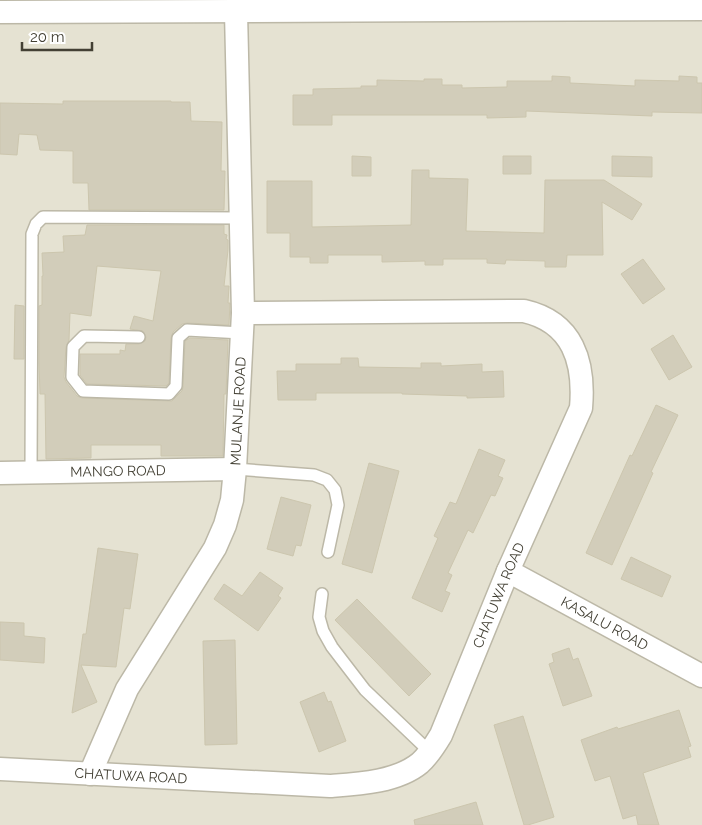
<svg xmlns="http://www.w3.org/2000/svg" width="702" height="825" font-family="Raleway,sans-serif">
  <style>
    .residential { fill: #e5e2d2 }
    .building { fill: #d2cdba; stroke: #ccc6ae }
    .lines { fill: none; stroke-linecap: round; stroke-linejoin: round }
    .service-casing { stroke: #bcb8a7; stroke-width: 14 }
    .minor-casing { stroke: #bcb8a7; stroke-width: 25 }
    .service { stroke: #fff; stroke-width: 11 }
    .minor { stroke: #fff; stroke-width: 22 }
    .labels { text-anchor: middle; stroke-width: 4; stroke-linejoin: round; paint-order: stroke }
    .street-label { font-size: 14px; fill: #434034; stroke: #fff }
  </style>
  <rect width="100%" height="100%" fill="#f1efe4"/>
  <!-- residential -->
  <path class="residential" d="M0,0H702V825H0Z"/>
  <!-- building -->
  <path class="building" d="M552,76L570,77V83L635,86V80L679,81V76L697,77V83H702V113L652,112V116L526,111V117L487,118V115H332V125H293V95H313V89L361,88V86H377V80L424,81V79H442V85H462V88L507,87V81H552Z
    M63,101H171V102H190L191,121L222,122L221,171H225L224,210H89L88,183H73V151L40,150L37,135L19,134L17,155L0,154V103L63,104Z
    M352,156L371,157V176H352Z
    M503,156H531V174H503Z
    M612,156L652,157V177L612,176Z
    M412,170H429V178L468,179L466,231L544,233L545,180H604L642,204L632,220L602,202L603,255H567L566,267H545V261L506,260L505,264L487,263V259H443V265H425V261L382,262V255H328V263H310V257H290V233H267V181H312V227L411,225Z
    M87,225H224V234L227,235L226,239L228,240V250L224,286H229L228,303H230L229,325L187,323L182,324L173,332L171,338L169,383L166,386L87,384L80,375V354H120V350L125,351L126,344H139L145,341L146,337L143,331L130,329L134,316L153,321L161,271L97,266L91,316L70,313L69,340L66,347L64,377L66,382L77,396L82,398L172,401L182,391L183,387L185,341L190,338L228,340L226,394H224L223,456H161V445H91V458L46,459L45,394H40L39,363V306L42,305V276H43L42,253L64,252L63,236L85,235Z
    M643,259L665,289L643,304L621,274Z
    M15,305L24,306V359H14Z
    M673,335L692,367L669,380L651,349Z
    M341,358H358L359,367L421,368V363H441V366L482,364V372L503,371L504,397L467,398V396L402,394V393H316V400H278L277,371H296V364H341Z
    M656,405L678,415L651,472L653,473L612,565L586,553L630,455L632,456Z
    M479,449L505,460L498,476L503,478L495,496L491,495L473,533L468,530L448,573L452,575L445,591L450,593L442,612L412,598L438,538L434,536L450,502L456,504Z
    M369,463L399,471L372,573L342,564Z
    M281,497L311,505L301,546L296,545L293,556L267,549Z
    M98,548L138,554L130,609L124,608L116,667L81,665L97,702L72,713L83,634H86Z
    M631,557L671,576L662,597L621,579Z
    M260,572L283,588L278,596L281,598L258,631L214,599L224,584L242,596Z
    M357,599L431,674L409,696L335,620Z
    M0,622L24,623V636L45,638L44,663L0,660Z
    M235,640L237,744L205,745L203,641Z
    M569,648L573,660L578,658L592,696L563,706L549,664L554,662L552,654Z
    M324,692L328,702L331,701L346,741L319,752L300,702Z
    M679,710L691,746L688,747L691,757L643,773L659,825H638L636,815L623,819L610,776L595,781L581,740L617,727L618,729Z
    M523,716L554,817L528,825H524L494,725Z
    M476,802L483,825H415L414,820Z"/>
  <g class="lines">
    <defs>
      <path id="service" d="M139,337L84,336L73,347L72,377L83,391L169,394L176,386L178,338L187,330L242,333
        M235,469L314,475L327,480L335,490L338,505L328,552
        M31,473L32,234L36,224L43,217L241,218
        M322,594L319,617L323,631L332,647L365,690L430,752"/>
      <g id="minor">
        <path d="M0,12L702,9"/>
        <path id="s1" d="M0,473L235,469"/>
        <path id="s2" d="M508,571L702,676"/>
        <path id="s3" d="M0,769L330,786C358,784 397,782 420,763C429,755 435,745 441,735L508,571L581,408C585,362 573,322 524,311L243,313"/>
        <path id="s4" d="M90,774L127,689L215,548L225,525L232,500L235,469L243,313L236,12"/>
      </g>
    </defs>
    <!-- service casing -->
    <use href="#service" class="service-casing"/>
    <!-- minor casing -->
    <use href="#minor" class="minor-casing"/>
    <!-- service -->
    <use href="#service" class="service"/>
    <!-- minor -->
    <use href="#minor" class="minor"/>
  </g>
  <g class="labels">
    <!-- street labels -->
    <g class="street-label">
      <text dy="5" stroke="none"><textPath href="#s4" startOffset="399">MULANJE ROAD</textPath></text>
      <text dy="5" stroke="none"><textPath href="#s1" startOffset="118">MANGO ROAD</textPath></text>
      <text dy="5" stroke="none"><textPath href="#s3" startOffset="611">CHATUWA ROAD</textPath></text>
      <text dy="5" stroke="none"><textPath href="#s2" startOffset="110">KASALU ROAD</textPath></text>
      <text dy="5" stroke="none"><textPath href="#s3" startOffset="131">CHATUWA ROAD</textPath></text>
    </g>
  </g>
  <!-- scale -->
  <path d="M22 42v8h70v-8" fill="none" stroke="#434034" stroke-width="2.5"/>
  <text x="30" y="42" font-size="15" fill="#434034" stroke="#ffffff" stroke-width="4" paint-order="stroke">20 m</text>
</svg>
